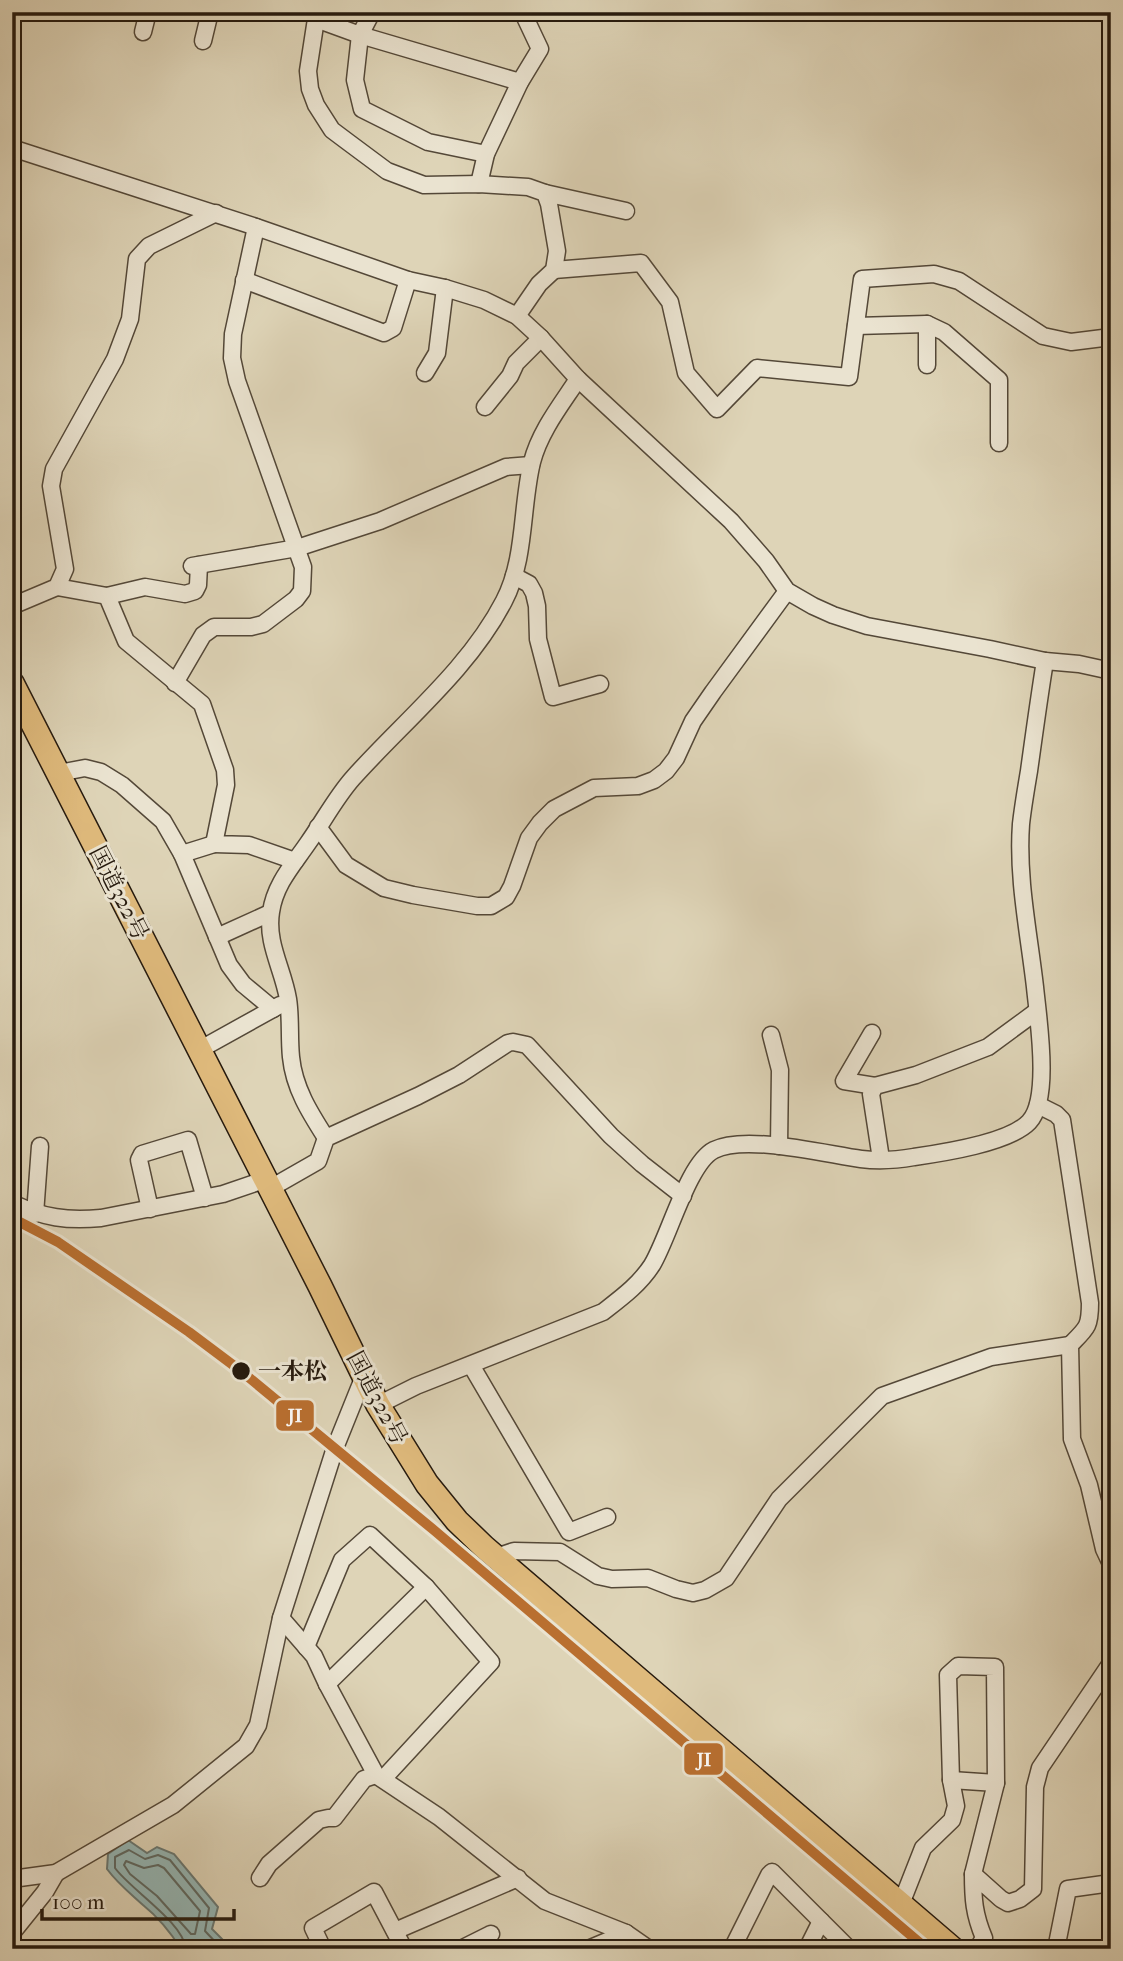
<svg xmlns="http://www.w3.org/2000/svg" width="1123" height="1961" font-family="'IM FELL French Canon','Noto Serif JP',serif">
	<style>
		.water { fill: #95b7b6; stroke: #697873; stroke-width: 2 }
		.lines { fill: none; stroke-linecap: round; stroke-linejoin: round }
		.shore { stroke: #5e6862; stroke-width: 2 }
		.minor-casing { stroke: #544838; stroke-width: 19 }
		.highway-casing { stroke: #261a0e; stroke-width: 26 }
		.minor { stroke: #eae3d0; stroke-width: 16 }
		.highway { stroke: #dfba7c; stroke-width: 23 }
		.rail-1-casing { stroke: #eae3d0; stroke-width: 16 }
		.rail-1 { stroke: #b96f30; stroke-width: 10 }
		.stop-dot { fill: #261a0e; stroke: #eae3d0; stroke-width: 2.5 }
		.labels { text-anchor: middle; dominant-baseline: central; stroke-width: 6; stroke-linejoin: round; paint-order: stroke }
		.street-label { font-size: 23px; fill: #261a0e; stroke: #eae3d0 }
		.stop-label { font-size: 23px; font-weight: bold; fill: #261a0e; stroke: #eae3d0; text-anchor: start }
		.line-badge { stroke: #eae3d0; stroke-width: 2.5 }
		.badge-label { font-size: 19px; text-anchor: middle; font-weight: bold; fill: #fff }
	</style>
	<rect width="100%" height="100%" fill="#ded4b7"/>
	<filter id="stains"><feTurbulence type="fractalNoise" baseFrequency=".00286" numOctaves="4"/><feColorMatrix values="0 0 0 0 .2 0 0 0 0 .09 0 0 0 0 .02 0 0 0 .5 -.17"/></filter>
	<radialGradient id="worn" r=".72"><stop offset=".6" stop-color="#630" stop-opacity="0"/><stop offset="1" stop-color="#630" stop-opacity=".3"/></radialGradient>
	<path class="water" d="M128,1840L147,1853L157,1847L174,1854L218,1907L212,1929L232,1949H181C171,1933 158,1917 143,1905C130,1893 118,1884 107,1869L108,1854Z"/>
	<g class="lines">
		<g class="shore">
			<polygon points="126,1861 144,1868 158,1865 164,1868 200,1911 195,1934 191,1934 157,1896 130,1874 124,1865"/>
			<path d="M186,1949C183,1922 131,1890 115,1868V1857L129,1850L145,1859L158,1855L170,1860L209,1908L205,1931L222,1949"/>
		</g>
		<defs>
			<g id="minor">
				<polyline points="313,12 316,19 308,71 310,89 316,105 332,130 348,142 387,171 424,185 479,184 528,187 545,193 549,204 557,251 554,270 539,284 517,316"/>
				<polyline points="316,19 360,35 372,12"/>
				<polyline points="143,32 148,12"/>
				<polyline points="203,41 210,12"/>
				<polyline points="12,148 256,227 408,280 445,288 484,300 517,316 541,338 578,379 731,521 766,561 787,591 813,606 833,615 867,626 990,649 1045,661 1079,664 1111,671"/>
				<polyline points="486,154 428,142 362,109 355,80 360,35 520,82"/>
				<polyline points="479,184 486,154 520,82 540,49 523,13 520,12"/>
				<polyline points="545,193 626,211"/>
				<polyline points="554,270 641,263 670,302 686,373 717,409 757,368 849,377 862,279 934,274 959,281 1043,336 1071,342 1111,337"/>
				<polyline points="244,280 384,333 393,328 408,280"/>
				<polyline points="927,324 927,365"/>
				<polyline points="856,326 927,324 944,332 999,380 999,443"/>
				<polyline points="425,373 437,353 445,288"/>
				<polyline points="485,407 510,376 516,363 541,338"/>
				<polyline points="192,566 297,548 380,521 506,467 531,465"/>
				<polyline points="514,576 529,584 534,593 537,606 538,639 553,697 600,684"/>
				<polyline points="57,587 107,596 126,641 202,704 225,770 226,785 214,844 249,845 295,861"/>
				<polyline points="107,596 145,587 185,594 195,591 198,585 199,565"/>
				<polyline points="12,606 57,587 65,569 51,486 54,469 115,359 130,319 137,259 149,246 216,213"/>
				<polyline points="175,683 203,635 214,627 251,627 263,624 296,599 302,591 303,567 237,381 232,358 233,334 256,227"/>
				<polyline points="59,773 85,768 101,772 122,785 163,821 182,854"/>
				<polyline points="318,827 346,865 384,888 413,895 477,906 491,906 506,897 512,886 529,838 540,823 554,809 594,788 638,786 654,780 666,771 676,758 693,721 713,692 787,591"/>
				<polyline points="214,844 182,854 229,965 243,984 273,1009"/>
				<polyline points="217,937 270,913"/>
				<polyline points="872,1033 844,1081 875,1086"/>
				<polyline points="771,1035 780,1070 779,1146"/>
				<polyline points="199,1050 280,1005"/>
				<path d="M1038,1105L1056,1114L1062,1120L1090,1303C1090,1327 1087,1328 1070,1345L1072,1439L1089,1485L1104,1549L1111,1564"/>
				<path d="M326,1138C310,1113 294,1088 291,1057C289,1037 291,1018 288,999C283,969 266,943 271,912C275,884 293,865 308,843C323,822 336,797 353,778C403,722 469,669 504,601C526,559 521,507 532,462C540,431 561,405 578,379"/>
				<polyline points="881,1159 871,1094 875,1086 916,1075 988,1047 1037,1011"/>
				<polyline points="269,1189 318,1161 326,1138 418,1096 459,1075 508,1043 513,1042 527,1045 611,1136 642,1164 683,1196"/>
				<path d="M12,1203C44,1218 67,1221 101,1218L223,1194L264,1180"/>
				<polyline points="150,1209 139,1160 142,1154 188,1140 205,1198"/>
				<polyline points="35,1214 40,1146"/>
				<polyline points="471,1365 569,1532 607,1517"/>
				<path d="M378,1405L416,1386L603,1312C621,1298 639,1285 652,1265C669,1237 688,1163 714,1150C745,1134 825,1154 861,1159C877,1161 897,1160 914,1157C942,1153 1009,1143 1029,1122C1051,1099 1038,1018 1035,987C1029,934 1017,878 1021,824C1023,806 1026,789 1029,771C1034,735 1039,698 1045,661"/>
				<polyline points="496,1557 514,1551 560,1552 598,1576 612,1579 648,1578 676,1589 693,1593 705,1590 726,1578 779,1499 882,1396 991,1357 1070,1345"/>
				<polyline points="281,1618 314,1656 327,1684 376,1775 439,1817 545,1901 626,1933 649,1949"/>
				<polyline points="306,1647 342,1560 370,1535 426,1587 491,1662 383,1779"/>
				<polyline points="327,1684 426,1587"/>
				<polyline points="951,1780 996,1783"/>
				<polyline points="260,1878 269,1864 319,1820 328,1818 334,1818 364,1779 376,1775"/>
				<polyline points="12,1879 56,1873 173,1805 246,1746 258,1725 281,1618 335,1448 364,1376"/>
				<polyline points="901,1904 923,1848 952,1820 956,1806 951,1780 948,1675 958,1666 995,1667 996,1783 973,1874"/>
				<polyline points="395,1931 518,1878"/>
				<polyline points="12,1933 45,1892 56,1873"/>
				<polyline points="323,1949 313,1928 374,1892 404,1949"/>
				<polyline points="461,1949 491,1934"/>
				<polyline points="588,1949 626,1933"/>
				<polyline points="732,1949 769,1875 772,1872 849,1949"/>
				<polyline points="807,1949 821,1921"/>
				<path d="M977,1949L984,1938C974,1914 973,1899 973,1874L1001,1899L1008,1903L1020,1899L1033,1889L1035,1787L1040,1768L1111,1663"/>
				<polyline points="1056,1949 1068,1889 1111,1883"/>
			</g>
			<polyline id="highway" points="12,683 320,1286 378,1405 427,1484 457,1521 484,1547 953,1949"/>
		</defs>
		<use href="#minor" class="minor-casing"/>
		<use href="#highway" class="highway-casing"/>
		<use href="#minor" class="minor"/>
		<use href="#highway" class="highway"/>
		<defs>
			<polyline id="rail-1" points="12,1218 58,1242 189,1332 241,1371 435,1531 927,1949"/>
		</defs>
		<use href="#rail-1" class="rail-1-casing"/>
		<use href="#rail-1" class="rail-1"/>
	</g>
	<circle class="stop-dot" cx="241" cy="1371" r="10"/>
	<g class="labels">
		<g class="street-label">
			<text transform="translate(119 893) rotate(63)">国道322号</text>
			<text transform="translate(377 1398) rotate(62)">国道322号</text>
		</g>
		<g class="stop-label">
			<text x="258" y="1371">一本松</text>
		</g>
	</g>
	<g class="line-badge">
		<rect x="275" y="1399" width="40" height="33" rx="7" fill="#b96f30"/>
		<rect x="683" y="1742" width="41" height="34" rx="7" fill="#b96f30"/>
	</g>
	<g class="badge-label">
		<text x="295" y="1422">JI</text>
		<text x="704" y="1766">JI</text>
	</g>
	<rect width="1123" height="1961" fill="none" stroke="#ded4b7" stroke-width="42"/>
	<rect x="14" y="14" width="1095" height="1933" fill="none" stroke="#261a0e" stroke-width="3.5"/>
	<rect x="21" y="21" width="1081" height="1919" fill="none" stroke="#261a0e" stroke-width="2"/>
	<path d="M42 1909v10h192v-10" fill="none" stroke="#261a0e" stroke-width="3.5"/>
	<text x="52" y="1909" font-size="21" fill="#261a0e" stroke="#eae3d0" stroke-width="5" paint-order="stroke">100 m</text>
	<rect width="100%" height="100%" filter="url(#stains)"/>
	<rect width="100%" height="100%" fill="url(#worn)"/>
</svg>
